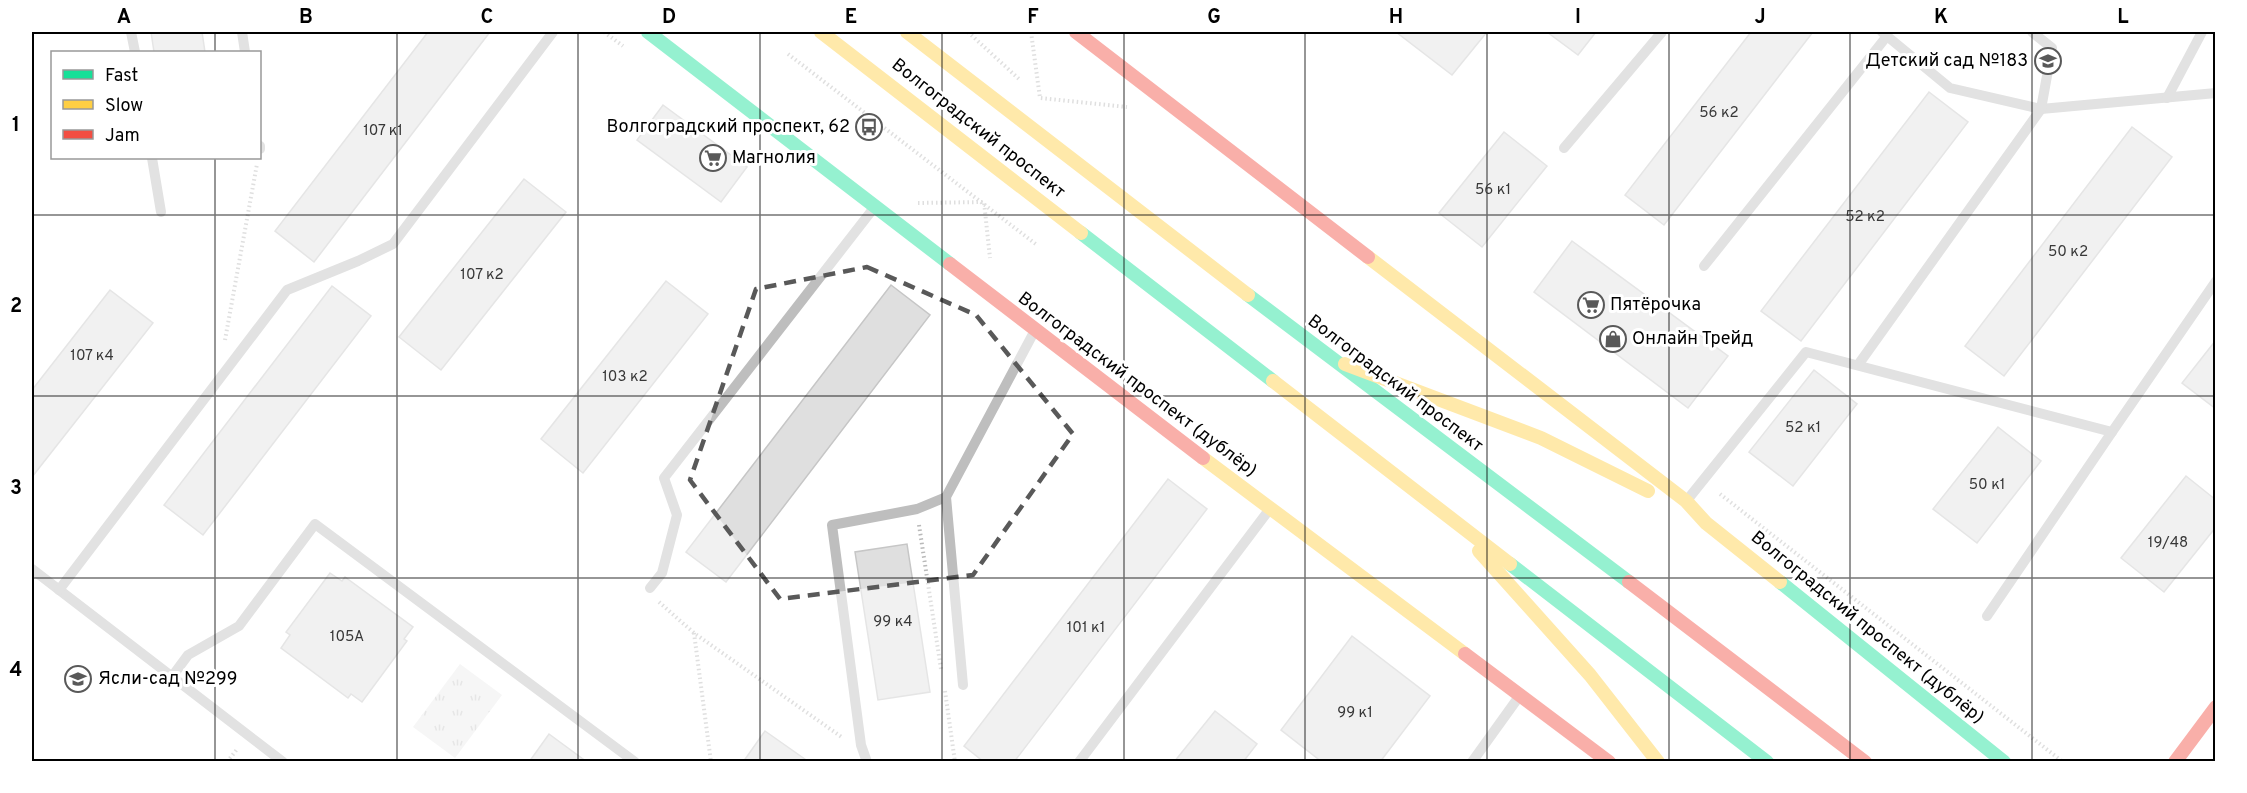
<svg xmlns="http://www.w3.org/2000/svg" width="2247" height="793" font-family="Overpass,sans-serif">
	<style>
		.park { fill: url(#park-tufts) }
		.building { fill: #dfdfdf; stroke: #c6c6c6; stroke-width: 1.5 }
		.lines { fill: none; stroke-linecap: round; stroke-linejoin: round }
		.path { stroke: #b9b9b9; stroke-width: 4; stroke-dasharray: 1.5 3; stroke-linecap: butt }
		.lane { stroke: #bebebe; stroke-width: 10 }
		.fast { stroke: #16e098; stroke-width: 14 }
		.slow { stroke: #ffcf43; stroke-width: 14 }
		.jam { stroke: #f24e42; stroke-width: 14 }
		.marked { fill: none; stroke: #595959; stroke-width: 4.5; stroke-dasharray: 12 8; stroke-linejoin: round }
		.grid { fill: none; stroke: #000; stroke-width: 1.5; stroke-opacity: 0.55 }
		.labels { text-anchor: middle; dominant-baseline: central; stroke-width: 6; stroke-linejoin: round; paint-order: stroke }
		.number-label { font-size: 15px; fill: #383838 }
		.poi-label { font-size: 18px; fill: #000; stroke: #fff; text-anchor: start }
		.street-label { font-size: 18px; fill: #000; stroke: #fff }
		.neatline { fill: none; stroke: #000; stroke-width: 2 }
		.grid-label { font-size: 20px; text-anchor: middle; font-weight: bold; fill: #000 }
	</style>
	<defs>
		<pattern id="park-tufts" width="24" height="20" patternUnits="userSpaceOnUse" patternTransform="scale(1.5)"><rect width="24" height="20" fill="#ebebeb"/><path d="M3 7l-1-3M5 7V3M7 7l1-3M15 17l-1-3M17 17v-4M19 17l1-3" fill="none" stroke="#c8c8c8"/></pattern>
	</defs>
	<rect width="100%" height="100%" fill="#fff"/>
	<polygon class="park" points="460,664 502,695 455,758 413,727"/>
	<g class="building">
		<polygon points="151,32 202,32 205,52 154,52"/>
		<polygon points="428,32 490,32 314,262 275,231"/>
		<polygon points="1396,32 1487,32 1452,75"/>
		<polygon points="1547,32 1596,32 1578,55"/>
		<polygon points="1751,32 1813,32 1664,225 1625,195"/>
		<polygon points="1929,92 1968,122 1801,341 1761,311"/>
		<polygon points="663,105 747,167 721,202 637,140"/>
		<polygon points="2132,127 2172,157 2004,376 1965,346"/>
		<polygon points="1504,132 1547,166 1482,247 1439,213"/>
		<polygon points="524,179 566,212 441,370 399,337"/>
		<polygon points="1572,241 1728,356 1688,408 1534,292"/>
		<polygon points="666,281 708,314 583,473 541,439"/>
		<polygon points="891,285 930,315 726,582 686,552"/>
		<polygon points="332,286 371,316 203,535 164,505"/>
		<polygon points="110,290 153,323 32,477 32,390"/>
		<polygon points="2216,340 2216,409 2182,383"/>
		<polygon points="1814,370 1857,404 1793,486 1749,452"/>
		<polygon points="1998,427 2041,461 1977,543 1933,509"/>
		<polygon points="2186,476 2216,500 2216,527 2164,592 2121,558"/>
		<polygon points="1168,479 1207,509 1014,762 984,762 964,746"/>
		<polygon points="907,544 930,692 878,700 855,552"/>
		<polygon points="330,573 342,581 345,577 413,627 404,639 407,641 362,702 351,694 348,698 281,648 290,635 286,632"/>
		<polygon points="1352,636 1430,696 1380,762 1322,762 1281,730"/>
		<polygon points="1215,711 1257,744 1243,762 1174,762"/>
		<polygon points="765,731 809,762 743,762"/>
		<polygon points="549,734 587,762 529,762"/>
	</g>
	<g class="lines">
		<g class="path">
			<polyline points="604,32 623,46"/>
			<polyline points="968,32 1019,79"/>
			<polyline points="1031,32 1040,98 1127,107"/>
			<polyline points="788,54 1037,245"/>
			<polyline points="918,203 984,202 990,258"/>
			<polyline points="225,340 257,164"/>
			<polyline points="1720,494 2063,762"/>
			<polyline points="919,525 941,669"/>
			<polyline points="659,602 694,633 843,738"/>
			<polyline points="694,633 711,762"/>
			<polyline points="945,691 955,762"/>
			<polyline points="227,762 238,748"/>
		</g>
		<g class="lane">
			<polyline points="131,32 135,52"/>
			<polyline points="242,32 245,52"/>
			<polyline points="1882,32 1950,88 2041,109 2216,93"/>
			<polyline points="2167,98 2202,32"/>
			<polyline points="260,146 260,149"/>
			<polyline points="1564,148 1662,32"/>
			<polyline points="152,158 161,212"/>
			<polyline points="1704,266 1887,36"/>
			<polyline points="1858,365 2041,109 2052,48 2032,32"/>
			<polyline points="1688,499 1806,352 2112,432 2216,281"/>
			<polyline points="32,569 283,762"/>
			<polyline points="650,588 662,573 677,515 664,478 873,209"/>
			<polyline points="59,590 287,290 358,261 393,244 553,32"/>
			<polyline points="1987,616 2112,432"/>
			<polyline points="171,678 188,655 239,626 315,524 635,762"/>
			<polyline points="963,685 946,497 1034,332"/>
			<polyline points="867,762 861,745 832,525 917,509 946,497"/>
			<polyline points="1079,762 1269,510"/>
			<polyline points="1472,762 1518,698"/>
		</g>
		<g class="fast">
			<polyline points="648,32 950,264"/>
			<polyline points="1081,233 1273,381"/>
			<polyline points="1248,295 1629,582"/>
			<polyline points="1510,564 1767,762"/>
			<polyline points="1780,582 2004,762"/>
		</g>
		<g class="slow">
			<polyline points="821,32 1081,233"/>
			<polyline points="907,32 1248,295"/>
			<polyline points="1368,257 1686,501 1706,523 1780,582"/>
			<polyline points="1345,364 1541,438 1648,491"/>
			<polyline points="1273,381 1510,564"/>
			<polyline points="1203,458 1465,654"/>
			<polyline points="1479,551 1590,675 1658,762"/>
		</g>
		<g class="jam">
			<polyline points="1076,32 1368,257"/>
			<polyline points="950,264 1203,458"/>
			<polyline points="1629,582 1865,762"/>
			<polyline points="1465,654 1609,762"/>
			<polyline points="2175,762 2216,707"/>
		</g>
	</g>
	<path d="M0 0H2247V793H0ZM867,267L976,315L1073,434L973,575L780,599L690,480L756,289Z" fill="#fff" fill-opacity=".55" fill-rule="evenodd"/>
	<path class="marked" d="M867,267L976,315L1073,434L973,575L780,599L690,480L756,289Z"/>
	<path class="grid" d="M215,32V52M397,32V762M578,32V762M760,32V762M942,32V762M1124,32V762M1305,32V762M1487,32V762M1669,32V762M1850,32V762M2032,32V762M215,158V762M32,215H2216M32,396H2216M32,578H2216"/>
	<defs>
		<symbol id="school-ring" viewBox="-11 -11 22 22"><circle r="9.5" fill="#fff" stroke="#595959" stroke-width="1.5"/><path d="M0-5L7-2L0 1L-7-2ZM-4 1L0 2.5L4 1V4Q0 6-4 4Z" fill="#595959"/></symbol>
		<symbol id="bus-ring" viewBox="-11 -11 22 22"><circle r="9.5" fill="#fff" stroke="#595959" stroke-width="1.5"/><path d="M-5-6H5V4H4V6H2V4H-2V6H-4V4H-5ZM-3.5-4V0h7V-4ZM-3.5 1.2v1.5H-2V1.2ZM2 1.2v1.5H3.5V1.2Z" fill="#595959"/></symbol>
		<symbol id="supermarket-ring" viewBox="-11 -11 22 22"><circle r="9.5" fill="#fff" stroke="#595959" stroke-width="1.5"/><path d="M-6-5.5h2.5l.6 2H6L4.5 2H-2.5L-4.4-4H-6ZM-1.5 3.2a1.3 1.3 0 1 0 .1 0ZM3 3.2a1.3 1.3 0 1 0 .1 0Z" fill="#595959"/></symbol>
		<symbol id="shop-ring" viewBox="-11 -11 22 22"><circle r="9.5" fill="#fff" stroke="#595959" stroke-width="1.5"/><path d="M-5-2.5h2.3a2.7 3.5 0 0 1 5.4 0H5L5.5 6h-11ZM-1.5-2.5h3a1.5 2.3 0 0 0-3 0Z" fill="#595959"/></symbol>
	</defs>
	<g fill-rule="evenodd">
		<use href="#school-ring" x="2033" y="46" width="30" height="30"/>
		<use href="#bus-ring" x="854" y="112" width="30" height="30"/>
		<use href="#supermarket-ring" x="698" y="143" width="30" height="30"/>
		<use href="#supermarket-ring" x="1576" y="290" width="30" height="30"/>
		<use href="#shop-ring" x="1598" y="324" width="30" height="30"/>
		<use href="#school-ring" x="63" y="664" width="30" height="30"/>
	</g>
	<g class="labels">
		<g class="number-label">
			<text x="1719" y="113">56 к2</text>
			<text x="383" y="131">107 к1</text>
			<text x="1493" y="190">56 к1</text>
			<text x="1865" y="217">52 к2</text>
			<text x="2068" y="252">50 к2</text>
			<text x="482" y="275">107 к2</text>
			<text x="92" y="356">107 к4</text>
			<text x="625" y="377">103 к2</text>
			<text x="1803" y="428">52 к1</text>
			<text x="1987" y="485">50 к1</text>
			<text x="2168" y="543">19/48</text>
			<text x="893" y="622">99 к4</text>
			<text x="1086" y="628">101 к1</text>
			<text x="347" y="637">105А</text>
			<text x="1355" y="713">99 к1</text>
		</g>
		<g class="poi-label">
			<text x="2028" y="61" text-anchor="end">Детский сад №183</text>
			<text x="850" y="127" text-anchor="end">Волгоградский проспект, 62</text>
			<text x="732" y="158">Магнолия</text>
			<text x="1610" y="305">Пятёрочка</text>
			<text x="1632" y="339">Онлайн Трейд</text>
			<text x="98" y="679">Ясли-сад №299</text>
		</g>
		<g class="street-label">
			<text transform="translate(978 129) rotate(38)">Волгоградский проспект</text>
			<text transform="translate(1395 384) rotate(37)">Волгоградский проспект</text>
			<text transform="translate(1137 385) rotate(37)">Волгоградский проспект (дублёр)</text>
			<text transform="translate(1867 628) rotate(39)">Волгоградский проспект (дублёр)</text>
		</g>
	</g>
	<rect width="2247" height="793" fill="none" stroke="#ffffff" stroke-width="66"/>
	<rect x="51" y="51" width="210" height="108" fill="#ffffff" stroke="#999999" stroke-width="1.5"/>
	<rect x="63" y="70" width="30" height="9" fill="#16e098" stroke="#999999" stroke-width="1.5"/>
	<text x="105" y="81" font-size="18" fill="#000000">Fast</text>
	<rect x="63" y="100" width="30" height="9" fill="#ffcf43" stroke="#999999" stroke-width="1.5"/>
	<text x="105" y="111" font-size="18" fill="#000000">Slow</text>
	<rect x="63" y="130" width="30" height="9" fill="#f24e42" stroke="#999999" stroke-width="1.5"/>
	<text x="105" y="141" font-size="18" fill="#000000">Jam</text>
	<rect x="33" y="33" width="2181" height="727" class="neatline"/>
	<g class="grid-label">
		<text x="124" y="23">A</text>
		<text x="306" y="23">B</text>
		<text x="487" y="23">C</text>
		<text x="669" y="23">D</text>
		<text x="851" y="23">E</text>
		<text x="1033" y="23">F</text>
		<text x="1214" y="23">G</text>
		<text x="1396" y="23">H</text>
		<text x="1578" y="23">I</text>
		<text x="1760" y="23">J</text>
		<text x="1941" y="23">K</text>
		<text x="2123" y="23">L</text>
		<text x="16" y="131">1</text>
		<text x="16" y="312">2</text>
		<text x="16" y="494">3</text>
		<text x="16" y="676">4</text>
	</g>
</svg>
